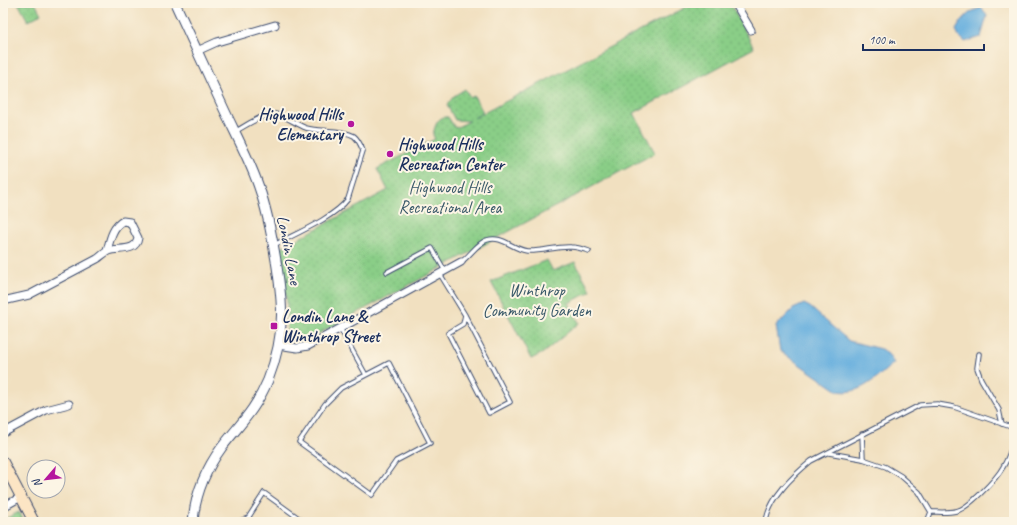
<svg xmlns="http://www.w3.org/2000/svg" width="1017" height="525" font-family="Caveat,sans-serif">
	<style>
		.park { fill: url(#park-dots); stroke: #527e72 }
		.water { fill: #66afde; stroke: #406f9e }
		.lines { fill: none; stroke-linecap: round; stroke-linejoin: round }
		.service-casing { stroke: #3b4a6d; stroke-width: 5.5 }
		.minor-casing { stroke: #3b4a6d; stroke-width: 9 }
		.tertiary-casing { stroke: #3b4a6d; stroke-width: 11 }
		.secondary-casing { stroke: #3b4a6d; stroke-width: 12 }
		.service { stroke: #fff; stroke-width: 3.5 }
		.minor { stroke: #fff; stroke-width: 7 }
		.tertiary { stroke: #fff; stroke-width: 9 }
		.secondary { stroke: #fce5c4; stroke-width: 10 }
		.poi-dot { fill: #b5179e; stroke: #fcf5e5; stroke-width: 1.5 }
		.labels { text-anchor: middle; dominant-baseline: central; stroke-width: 4; stroke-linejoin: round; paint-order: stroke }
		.poi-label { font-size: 17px; font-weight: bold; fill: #1b2f5e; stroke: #fcf5e5; text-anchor: start }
		.park-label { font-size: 17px; fill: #375768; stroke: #fcf5e5 }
		.street-label { font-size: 17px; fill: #1b2f5e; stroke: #fcf5e5 }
	</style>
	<defs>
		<pattern id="park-dots" width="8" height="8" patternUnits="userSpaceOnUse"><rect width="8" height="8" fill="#8ace87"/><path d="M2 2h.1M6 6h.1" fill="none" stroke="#76b177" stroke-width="1.8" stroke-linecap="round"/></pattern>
	</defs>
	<rect width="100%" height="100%" fill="#fcf5e5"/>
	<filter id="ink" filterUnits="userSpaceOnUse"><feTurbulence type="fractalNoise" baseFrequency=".025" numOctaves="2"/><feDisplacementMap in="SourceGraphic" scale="8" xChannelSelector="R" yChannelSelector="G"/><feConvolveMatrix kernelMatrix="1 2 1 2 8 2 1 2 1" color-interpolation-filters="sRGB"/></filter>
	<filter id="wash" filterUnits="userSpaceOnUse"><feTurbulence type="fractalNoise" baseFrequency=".012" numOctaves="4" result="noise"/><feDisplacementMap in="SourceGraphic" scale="16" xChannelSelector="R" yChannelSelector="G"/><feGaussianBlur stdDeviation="0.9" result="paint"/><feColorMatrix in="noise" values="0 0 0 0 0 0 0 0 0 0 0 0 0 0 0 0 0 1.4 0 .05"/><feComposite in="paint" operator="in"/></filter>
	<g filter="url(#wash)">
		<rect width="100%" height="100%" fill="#f1e0c0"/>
		<g class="park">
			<polygon points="18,3 35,3 41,14 28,21"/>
			<path d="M694,3H730L754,48L634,113L655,153L305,341C297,343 293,344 287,338V302L279,249L388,190L377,169L435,139L433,135C435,126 437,116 448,117L455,128L470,121L455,120L447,105L454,96L465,89L470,98L474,96L483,112L474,118Z"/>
			<polygon points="547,260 553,271 575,262 591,291 569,303 579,323 543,353 531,359 491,282"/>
			<polygon points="19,512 24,522 3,522 3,520"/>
		</g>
		<g class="water">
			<path d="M982,8L987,16L981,37L965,42L959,36L956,30C962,19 969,10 982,8Z"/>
			<path d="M804,304L810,307L849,341L881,349L888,354L894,363C878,376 860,396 838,391L780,351L776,326L793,309Z"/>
		</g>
	</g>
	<g filter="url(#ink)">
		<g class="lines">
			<defs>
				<g id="service">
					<path d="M236,131C245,126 264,113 275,114C284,115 296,124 306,128C320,132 341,129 354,136C359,140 361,146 363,151L348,199C334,218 295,234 274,245"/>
					<path d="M461,262C470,256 477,243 487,240C502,235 512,249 527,251C542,252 556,246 571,247C577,247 583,249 589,251"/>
					<polyline points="387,272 432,248 445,271"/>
					<polyline points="440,274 465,315 463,324 448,333 489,413 510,402 465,315"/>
					<polyline points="340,328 366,375 389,363 430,443 396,461 372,495 299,442 325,404 341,388 366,375"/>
					<polyline points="979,354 977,368 981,379 999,410 1002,424"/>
					<polyline points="862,434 863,459"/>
					<polyline points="829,453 863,459 886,467 901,476 919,492 931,512 927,522"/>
					<path d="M931,512C939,512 948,513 956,511C968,509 997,478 1003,467C1008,459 1011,450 1014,441"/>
					<polyline points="248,518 254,522"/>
					<polyline points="237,522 248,518 264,493 304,522"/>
					<path d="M766,522C769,498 793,476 811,461L920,405L937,404L954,407L1014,428"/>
				</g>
				<g id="minor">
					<polyline points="735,3 751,30"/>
					<polyline points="197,51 217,42 275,25"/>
					<path d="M3,301L29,295L97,259C100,257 104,253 108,251C117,247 136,253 138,238L130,222L123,221C112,227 110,240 107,251"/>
					<polyline points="278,345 297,348 308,346 461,262"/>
					<polyline points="3,433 46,410 69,404"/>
					<polyline points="3,507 21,497"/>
				</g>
				<path id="tertiary" d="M175,3C191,38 207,73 223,107C234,131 247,155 256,179C265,202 270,226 274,249C283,299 287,332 268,380C256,409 241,423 222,447C206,469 195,495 193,522"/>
				<polyline id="secondary" points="3,462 34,522"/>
			</defs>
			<use href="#service" class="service-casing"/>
			<use href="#minor" class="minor-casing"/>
			<use href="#tertiary" class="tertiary-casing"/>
			<use href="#secondary" class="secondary-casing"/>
			<use href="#service" class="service"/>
			<use href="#minor" class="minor"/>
			<use href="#tertiary" class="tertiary"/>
			<use href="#secondary" class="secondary"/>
		</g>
	</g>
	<g class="poi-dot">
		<circle cx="351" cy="124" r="4"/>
		<circle cx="390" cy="154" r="4"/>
		<rect x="270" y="322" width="8" height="8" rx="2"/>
	</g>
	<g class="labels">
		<g class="poi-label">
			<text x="343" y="114" text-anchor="end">Highwood Hills<tspan x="343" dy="20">Elementary</tspan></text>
			<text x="398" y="144">Highwood Hills<tspan x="398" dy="20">Recreation Center</tspan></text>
			<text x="282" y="316">Londin Lane &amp;<tspan x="282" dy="20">Winthrop Street</tspan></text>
		</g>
		<g class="park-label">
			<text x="450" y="187">Highwood Hills<tspan x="450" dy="20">Recreational Area</tspan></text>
			<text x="537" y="290">Winthrop<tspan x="537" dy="20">Community Garden</tspan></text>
		</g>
		<g class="street-label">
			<text transform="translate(289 250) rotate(79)">Londin Lane</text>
		</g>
	</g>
	<rect width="1017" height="525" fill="none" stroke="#fcf5e5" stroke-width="16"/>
	<g transform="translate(46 479) rotate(242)"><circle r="19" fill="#fcf5e5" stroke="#a2a6af"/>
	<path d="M0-3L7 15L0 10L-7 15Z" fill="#b5179e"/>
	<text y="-6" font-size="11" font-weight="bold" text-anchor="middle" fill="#1b2f5e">N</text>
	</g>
	<path d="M863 44v6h121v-6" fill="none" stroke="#1b2f5e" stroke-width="2"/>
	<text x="869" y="44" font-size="12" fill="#1b2f5e" stroke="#fcf5e5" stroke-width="3" paint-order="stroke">100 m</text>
</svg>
